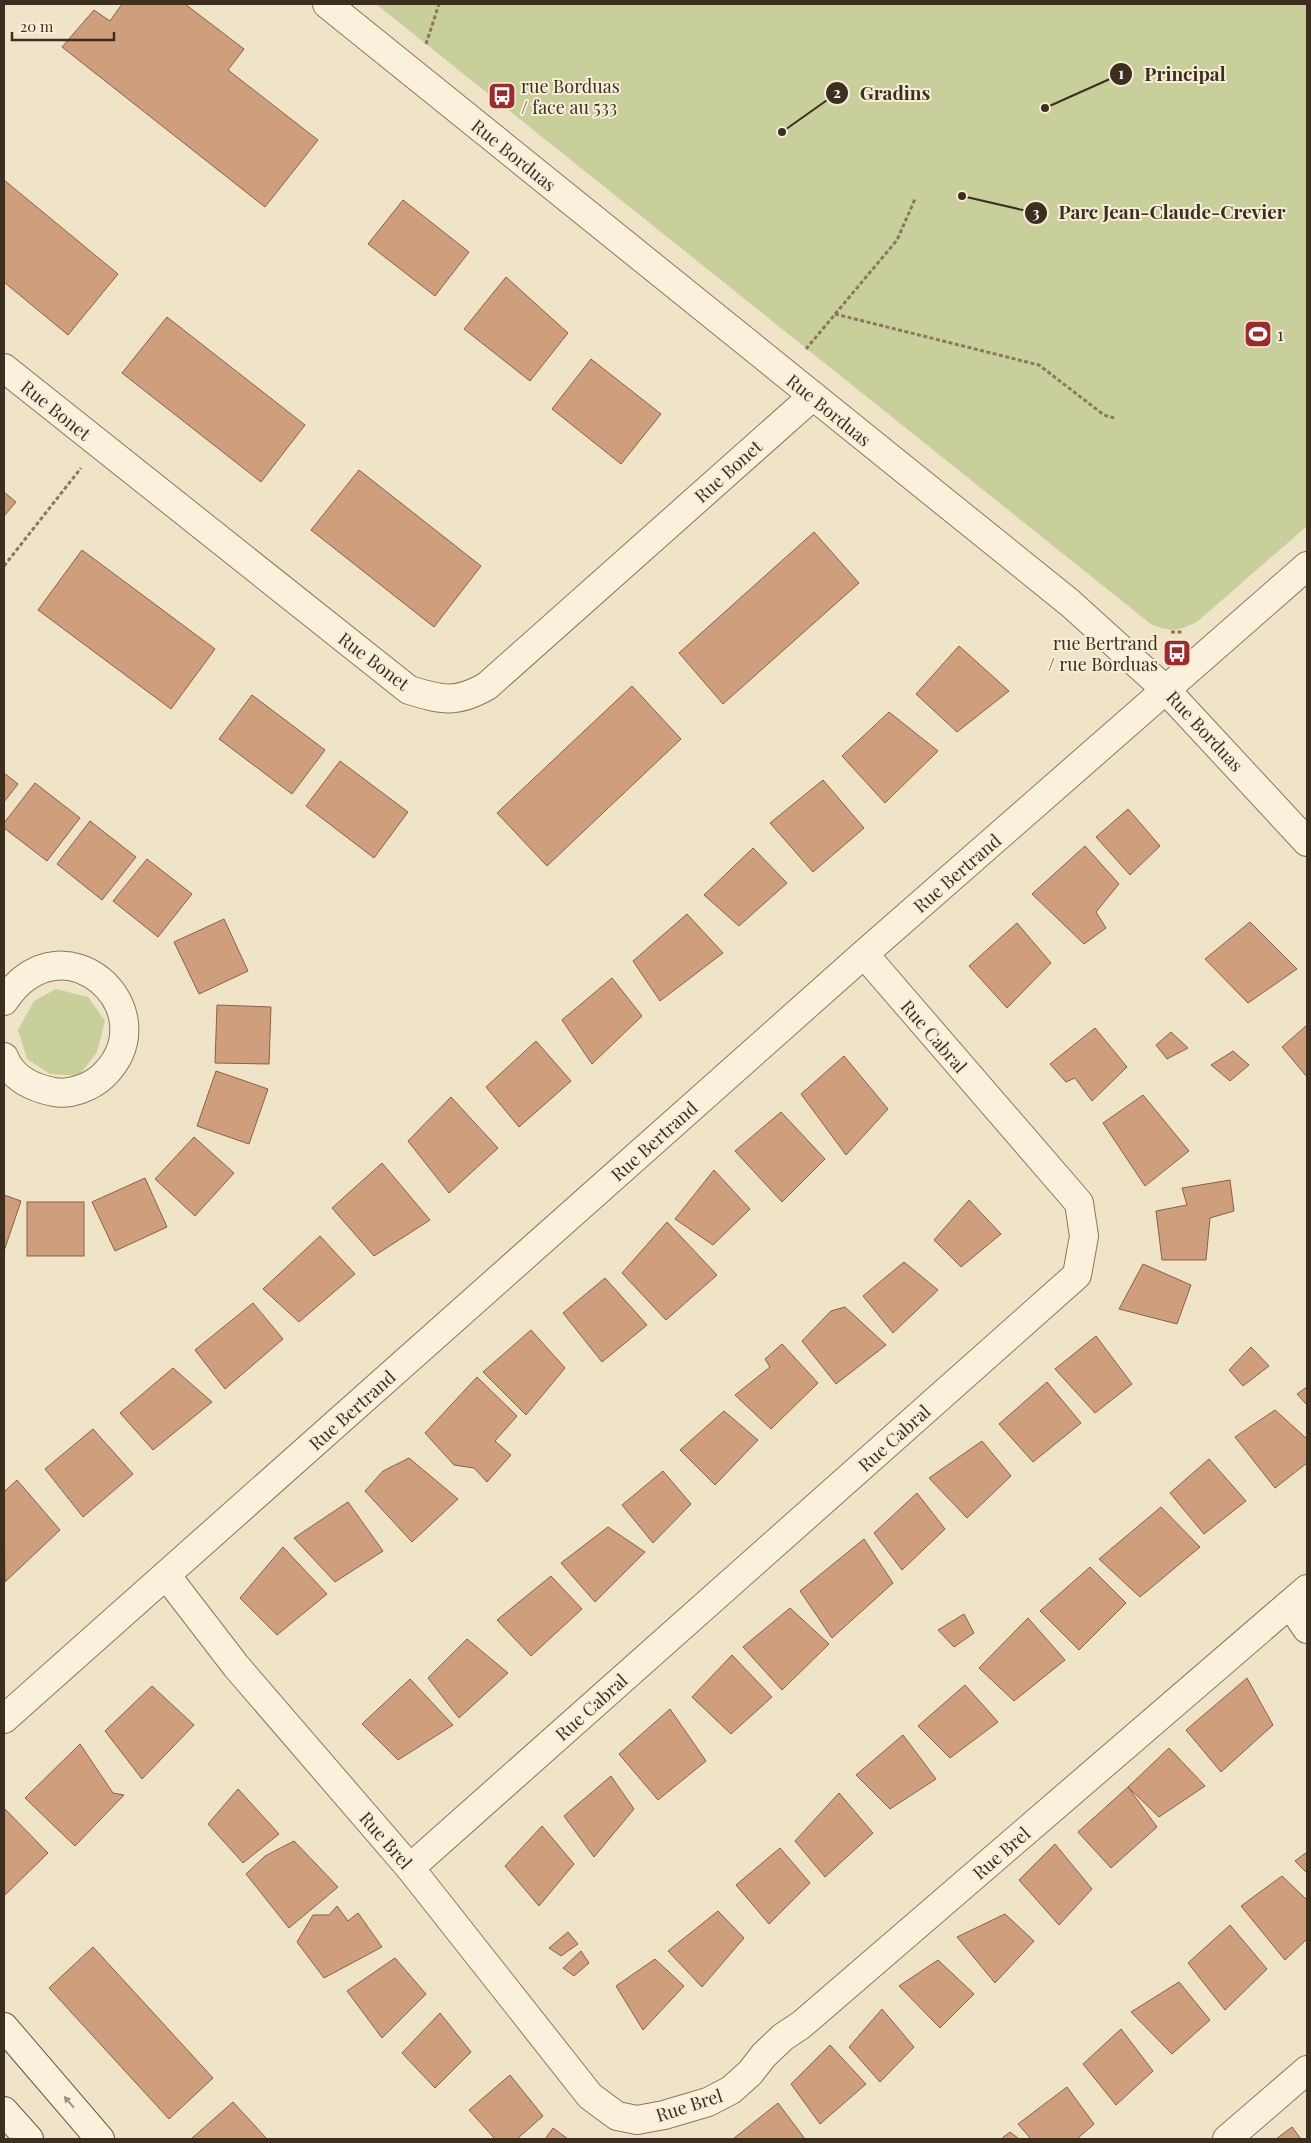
<svg xmlns="http://www.w3.org/2000/svg" width="1311" height="2143" font-family="'Playfair Display',serif">
	<style>
		.green { fill: #c9cf9b }
		.building { fill: #cf9f7d; stroke: #8d5f41 }
		.lines { fill: none; stroke-linecap: round; stroke-linejoin: round }
		.street-casing { stroke: #8d765c; stroke-width: 30 }
		.secondary-casing { stroke: #6f573f; stroke-width: 30 }
		.path { stroke: #8d765c; stroke-width: 3; stroke-dasharray: 4 2.5; stroke-linecap: butt }
		.street { stroke: #faf1dc; stroke-width: 28 }
		.secondary { stroke: #faf1dc; stroke-width: 28 }
		.oneway { fill: #9c907e }
		.labels { text-anchor: middle; dominant-baseline: central; stroke-width: 4; stroke-linejoin: round; paint-order: stroke }
		.poi-label { font-size: 18px; fill: #3d2e20; stroke: #f7eed8; text-anchor: start }
		.street-label { font-size: 18px; fill: #3d2e20; stroke: #f7eed8 }
		.leader { fill: none; stroke: #3d2e20; stroke-width: 2 }
		.callout-dot { fill: #3d2e20; stroke: #f7eed8; stroke-width: 2 }
		.mark-label { font-size: 15px; text-anchor: middle; font-weight: bold; fill: #fff }
		.callout-label { font-size: 19px; text-anchor: middle; font-weight: bold; fill: #3d2e20; stroke: #f7eed8; stroke-width: 4; stroke-linejoin: round; paint-order: stroke }
	</style>
	<rect width="100%" height="100%" fill="#f0e4c8"/>
	<g class="green">
		<path d="M376,4H1307V526L1197,622C1178,631 1172,632 1152,625Z"/>
		<polygon points="56,989 88,997 105,1021 97,1052 79,1076 50,1074 27,1059 18,1030 34,1001"/>
	</g>
	<g class="building">
		<polygon points="122,4 185,4 244,49 228,70 318,140 265,207 62,47 94,10 110,21"/>
		<polygon points="4,180 118,274 68,335 4,282"/>
		<polygon points="403,200 469,252 435,296 368,244"/>
		<polygon points="506,277 568,333 530,381 464,329"/>
		<polygon points="167,317 305,425 261,482 122,373"/>
		<polygon points="591,359 661,414 621,464 552,409"/>
		<polygon points="359,470 481,566 434,627 311,530"/>
		<polygon points="4,492 16,502 4,516"/>
		<polygon points="814,532 859,583 723,704 679,653"/>
		<polygon points="82,550 215,649 171,709 38,610"/>
		<polygon points="959,646 1009,691 957,732 916,694"/>
		<polygon points="632,686 681,739 547,866 497,813"/>
		<polygon points="252,695 325,750 292,794 219,739"/>
		<polygon points="889,712 938,751 885,803 842,756"/>
		<polygon points="340,761 408,812 374,858 306,806"/>
		<polygon points="4,773 18,784 4,802"/>
		<polygon points="823,780 864,828 813,872 770,823"/>
		<polygon points="35,783 80,818 47,861 4,828 4,823"/>
		<polygon points="1128,809 1160,846 1130,875 1096,837"/>
		<polygon points="90,821 136,857 102,900 57,864"/>
		<polygon points="1085,846 1119,884 1096,912 1106,928 1084,944 1032,894"/>
		<polygon points="753,848 787,883 739,926 704,895"/>
		<polygon points="147,859 192,894 158,937 113,901"/>
		<polygon points="687,914 723,953 660,1001 633,961"/>
		<polygon points="224,919 248,971 199,994 174,942"/>
		<polygon points="1250,922 1297,969 1248,1003 1205,959"/>
		<polygon points="1017,923 1051,963 1007,1008 969,966"/>
		<polygon points="612,978 642,1016 592,1064 562,1020"/>
		<polygon points="217,1005 271,1007 269,1064 215,1063"/>
		<polygon points="1307,1025 1307,1077 1282,1047"/>
		<polygon points="1095,1028 1127,1067 1092,1101 1075,1078 1066,1082 1050,1064"/>
		<polygon points="1171,1032 1188,1048 1167,1059 1156,1045"/>
		<polygon points="536,1041 571,1081 519,1127 486,1087"/>
		<polygon points="1233,1051 1249,1065 1230,1081 1211,1065"/>
		<polygon points="844,1056 888,1109 846,1155 801,1094"/>
		<polygon points="216,1071 268,1089 249,1144 197,1126"/>
		<polygon points="1143,1095 1189,1151 1145,1186 1103,1123"/>
		<polygon points="451,1097 498,1148 449,1193 408,1141"/>
		<polygon points="781,1112 825,1159 782,1202 735,1151"/>
		<polygon points="194,1137 234,1173 195,1216 155,1179"/>
		<polygon points="382,1163 430,1220 374,1256 332,1208"/>
		<polygon points="714,1170 750,1209 713,1245 675,1219"/>
		<polygon points="145,1178 167,1227 115,1251 92,1202"/>
		<polygon points="1230,1180 1234,1211 1210,1218 1206,1260 1162,1260 1156,1211 1187,1205 1182,1188"/>
		<polygon points="4,1195 21,1201 4,1251"/>
		<polygon points="969,1200 1001,1234 961,1267 934,1240"/>
		<rect x="27" y="1202" width="57" height="54"/>
		<polygon points="667,1222 717,1275 666,1320 622,1273"/>
		<polygon points="320,1236 355,1274 299,1322 263,1289"/>
		<polygon points="904,1262 938,1290 893,1333 863,1296"/>
		<polygon points="1143,1264 1191,1285 1177,1324 1119,1309"/>
		<polygon points="605,1278 647,1325 602,1362 563,1313"/>
		<polygon points="253,1303 283,1339 225,1389 195,1350"/>
		<polygon points="845,1307 886,1345 836,1384 802,1341 831,1311"/>
		<polygon points="531,1330 565,1368 526,1415 483,1372"/>
		<polygon points="1096,1336 1132,1384 1095,1413 1055,1369"/>
		<polygon points="782,1344 818,1383 771,1429 735,1395 770,1367 765,1359"/>
		<polygon points="1251,1347 1269,1366 1243,1386 1229,1370"/>
		<polygon points="173,1368 212,1402 153,1450 120,1413"/>
		<polygon points="477,1377 517,1416 495,1441 511,1455 487,1482 474,1468 454,1465 425,1433"/>
		<polygon points="1047,1382 1081,1423 1033,1462 999,1424"/>
		<polygon points="1307,1387 1307,1405 1297,1394"/>
		<polygon points="1275,1410 1307,1439 1307,1463 1275,1488 1235,1437"/>
		<polygon points="724,1411 758,1440 715,1485 680,1450"/>
		<polygon points="93,1429 133,1474 83,1517 45,1469"/>
		<polygon points="982,1441 1011,1476 967,1518 929,1478"/>
		<polygon points="409,1458 458,1499 412,1542 365,1491 383,1471"/>
		<polygon points="1209,1459 1246,1501 1204,1534 1170,1493"/>
		<polygon points="663,1471 691,1504 653,1543 622,1505"/>
		<polygon points="17,1480 60,1530 5,1582 4,1492"/>
		<polygon points="917,1493 945,1529 902,1570 874,1533"/>
		<polygon points="348,1502 383,1551 335,1582 294,1538"/>
		<polygon points="1161,1507 1200,1547 1140,1597 1099,1559"/>
		<polygon points="608,1527 645,1552 595,1602 561,1563"/>
		<polygon points="864,1539 893,1583 832,1638 800,1591"/>
		<polygon points="283,1547 327,1594 277,1635 240,1598"/>
		<polygon points="1090,1567 1126,1603 1079,1650 1040,1611"/>
		<polygon points="551,1576 582,1609 531,1656 497,1620"/>
		<polygon points="790,1608 829,1644 782,1690 743,1647"/>
		<polygon points="964,1614 974,1633 954,1647 938,1630"/>
		<polygon points="1028,1618 1065,1660 1014,1701 979,1668"/>
		<polygon points="467,1639 508,1673 459,1718 428,1678"/>
		<polygon points="732,1655 772,1697 731,1734 692,1697"/>
		<polygon points="1247,1678 1273,1725 1221,1772 1186,1730"/>
		<polygon points="410,1679 453,1725 398,1760 362,1724"/>
		<polygon points="965,1685 998,1722 950,1758 918,1726"/>
		<polygon points="152,1686 194,1725 142,1779 105,1731"/>
		<polygon points="670,1709 706,1761 658,1800 619,1754"/>
		<polygon points="903,1735 936,1779 890,1809 856,1775"/>
		<polygon points="80,1744 113,1793 124,1795 75,1846 25,1798"/>
		<polygon points="1169,1748 1205,1786 1159,1817 1128,1787"/>
		<polygon points="611,1776 634,1809 594,1857 564,1816"/>
		<polygon points="1128,1787 1157,1827 1111,1868 1078,1832"/>
		<polygon points="238,1789 279,1834 243,1863 208,1824"/>
		<polygon points="839,1793 873,1833 825,1877 795,1841"/>
		<polygon points="4,1808 48,1853 4,1896"/>
		<polygon points="542,1826 574,1864 539,1906 505,1866"/>
		<polygon points="294,1841 338,1887 289,1928 246,1874 265,1856"/>
		<polygon points="1055,1844 1092,1889 1059,1925 1019,1880"/>
		<polygon points="780,1848 810,1883 769,1924 736,1885"/>
		<polygon points="1307,1852 1307,1873 1295,1861"/>
		<polygon points="1282,1876 1307,1900 1307,1939 1285,1960 1241,1906"/>
		<polygon points="337,1906 348,1921 358,1913 382,1947 324,1978 297,1942 313,1915 329,1915"/>
		<polygon points="718,1911 744,1938 702,1987 668,1951"/>
		<polygon points="1005,1914 1034,1941 995,1983 957,1937"/>
		<polygon points="1230,1925 1267,1969 1225,2010 1188,1963"/>
		<polygon points="568,1932 578,1944 561,1956 549,1948"/>
		<polygon points="93,1947 213,2078 169,2119 49,1988"/>
		<polygon points="581,1951 589,1963 574,1976 563,1968"/>
		<polygon points="395,1958 426,1994 382,2038 347,1991"/>
		<polygon points="655,1959 684,1986 643,2030 616,1986"/>
		<polygon points="938,1960 974,1994 940,2028 899,1986"/>
		<polygon points="1179,1982 1210,2020 1172,2054 1131,2012"/>
		<polygon points="882,2009 914,2047 880,2082 849,2047"/>
		<polygon points="440,2013 471,2052 435,2088 402,2053"/>
		<polygon points="1121,2029 1153,2071 1116,2105 1083,2064"/>
		<polygon points="830,2045 866,2084 820,2124 791,2084"/>
		<polygon points="510,2075 543,2116 517,2139 495,2139 469,2110"/>
		<polygon points="1067,2087 1094,2124 1077,2139 1031,2139 1018,2124"/>
		<polygon points="233,2102 267,2139 191,2139"/>
		<polygon points="778,2103 805,2139 733,2139"/>
		<polygon points="1292,2127 1301,2139 1276,2139"/>
		<polygon points="553,2128 568,2139 545,2139"/>
		<polygon points="1010,2132 1019,2139 1001,2139"/>
	</g>
	<g class="lines">
		<defs>
			<g id="street">
				<polyline points="327,4 1070,603 1166,690 1307,842"/>
				<path d="M4,368L409,690C442,700 456,704 487,686L813,396"/>
				<path d="M4,1001C63,912 170,1011 103,1076C91,1087 71,1095 54,1092C33,1088 12,1078 4,1057"/>
				<polyline points="166,1575 236,1666 410,1868 590,2096 617,2116 637,2120 664,2115 708,2102 731,2090 750,2073 764,2055 783,2037 801,2025 1307,1589"/>
				<polyline points="1290,1604 1307,1629"/>
				<polyline points="4,1719 864,954 1307,566"/>
				<polyline points="410,1868 1077,1275 1084,1236 1079,1203 864,954"/>
				<polyline points="1227,2139 1307,2070"/>
			</g>
			<g id="secondary">
				<polyline points="4,2027 100,2139"/>
				<polyline points="4,2111 29,2139"/>
			</g>
		</defs>
		<use href="#street" class="street-casing"/>
		<use href="#secondary" class="secondary-casing"/>
		<g class="path">
			<polyline points="426,44 439,4"/>
			<polyline points="835,314 1039,365 1104,415 1114,418"/>
			<polyline points="806,349 897,240 915,199"/>
			<polyline points="4,566 81,468"/>
			<polyline points="1171,632 1182,632"/>
		</g>
		<use href="#street" class="street"/>
		<use href="#secondary" class="secondary"/>
	</g>
	<defs><path id="oneway-solid" d="M-6-.8H1V-3.2L6.5 0L1 3.2V.8H-6Z" transform="scale(1.25)"/></defs>
	<use class="oneway" href="#oneway-solid" transform="translate(69 2102) rotate(-131)"/>
	<defs>
		<symbol id="bus-square" viewBox="-11 -11 22 22"><rect x="-9" y="-9" width="18" height="18" rx="4" fill="#9e2a2b" stroke="#f7eed8"/><path d="M-5-6H5V4H4V6H2V4H-2V6H-4V4H-5ZM-3.5-4V0h7V-4ZM-3.5 1.2v1.5H-2V1.2ZM2 1.2v1.5H3.5V1.2Z" fill="#fff"/></symbol>
		<symbol id="stadium-square" viewBox="-11 -11 22 22"><rect x="-9" y="-9" width="18" height="18" rx="4" fill="#9e2a2b" stroke="#f7eed8"/><path d="M0-5a6.5 5 0 1 0 0 10a6.5 5 0 1 0 0-10ZM-3.5-1.8h7v3.6h-7Z" fill="#fff"/></symbol>
	</defs>
	<g fill-rule="evenodd">
		<use href="#bus-square" x="486" y="80" width="32" height="32"/>
		<use href="#stadium-square" x="1242" y="318" width="32" height="32"/>
		<use href="#bus-square" x="1161" y="637" width="32" height="32"/>
	</g>
	<g class="labels">
		<g class="poi-label">
			<text x="521" y="86">rue Borduas<tspan x="521" dy="21">/ face au 533</tspan></text>
			<text x="1277" y="334">1</text>
			<text x="1158" y="643" text-anchor="end">rue Bertrand<tspan x="1158" dy="21">/ rue Borduas</tspan></text>
		</g>
		<g class="street-label">
			<text transform="translate(514 155) rotate(39)">Rue Borduas</text>
			<text transform="translate(56 410) rotate(39)">Rue Bonet</text>
			<text transform="translate(829 410) rotate(39)">Rue Borduas</text>
			<text transform="translate(728 471) rotate(-42)">Rue Bonet</text>
			<text transform="translate(374 661) rotate(37)">Rue Bonet</text>
			<text transform="translate(1205 731) rotate(47)">Rue Borduas</text>
			<text transform="translate(957 873) rotate(-41)">Rue Bertrand</text>
			<text transform="translate(934 1036) rotate(49)">Rue Cabral</text>
			<text transform="translate(654 1141) rotate(-42)">Rue Bertrand</text>
			<text transform="translate(352 1410) rotate(-42)">Rue Bertrand</text>
			<text transform="translate(894 1438) rotate(-42)">Rue Cabral</text>
			<text transform="translate(591 1707) rotate(-42)">Rue Cabral</text>
			<text transform="translate(386 1840) rotate(49)">Rue Brel</text>
			<text transform="translate(1001 1853) rotate(-41)">Rue Brel</text>
			<text transform="translate(689 2105) rotate(-18)">Rue Brel</text>
		</g>
	</g>
	<path class="leader" d="M1045 108L1121 74M782 132L837 93M962 196L1036 213"/>
	<g class="callout-dot">
		<circle cx="1045" cy="108" r="5"/>
		<circle cx="782" cy="132" r="5"/>
		<circle cx="962" cy="196" r="5"/>
		<circle cx="1121" cy="74" r="12"/>
		<circle cx="837" cy="93" r="12"/>
		<circle cx="1036" cy="213" r="12"/>
	</g>
	<g class="mark-label">
		<text x="1121" y="79">1</text>
		<text x="837" y="98">2</text>
		<text x="1036" y="218">3</text>
	</g>
	<g class="callout-label">
		<text x="1185" y="81">Principal</text>
		<text x="895" y="100">Gradins</text>
		<text x="1172" y="219">Parc Jean-Claude-Crevier</text>
	</g>
	<rect width="1311" height="2143" fill="none" stroke="#3d2e20" stroke-width="10"/>
	<path d="M12 32v8h102v-8" fill="none" stroke="#3d2e20" stroke-width="2.5"/>
	<text x="20" y="32" font-size="15" fill="#3d2e20" stroke="#f7eed8" stroke-width="4" paint-order="stroke">20 m</text>
</svg>
